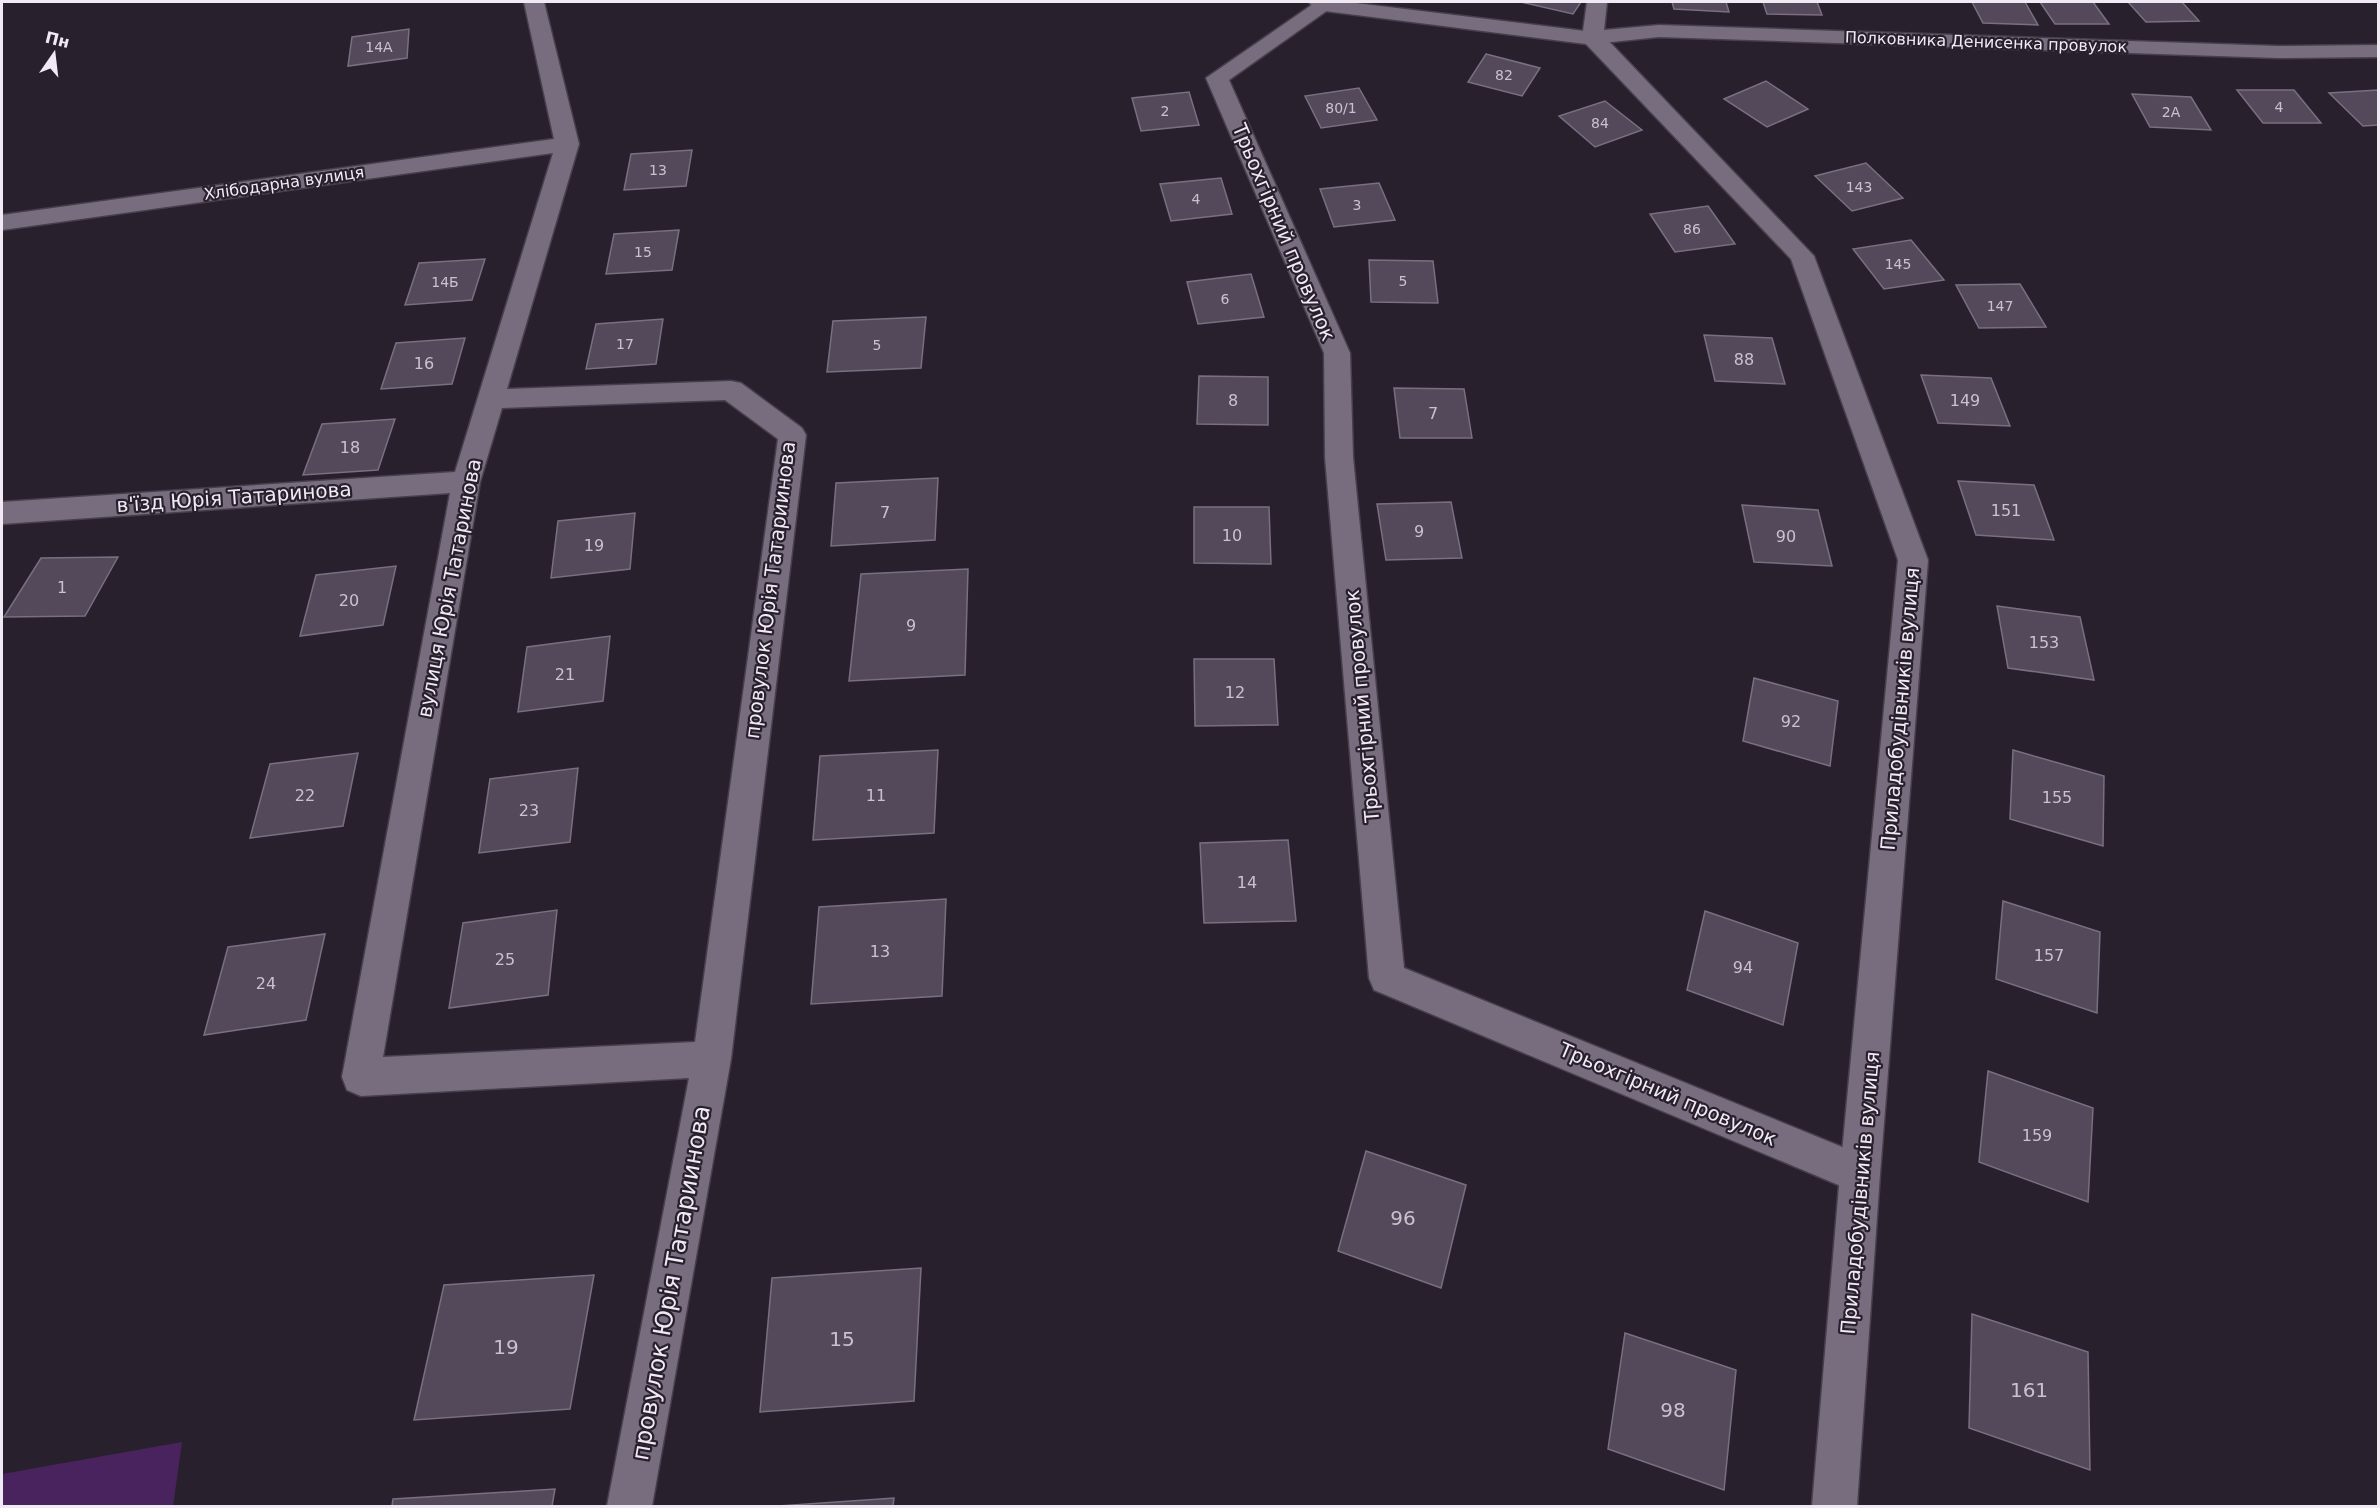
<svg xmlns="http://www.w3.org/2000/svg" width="2380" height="1508" font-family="'DejaVu Sans',sans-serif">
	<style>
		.green { fill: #49235e }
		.building { fill: #53495a; stroke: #7a6f81; stroke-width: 1.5 }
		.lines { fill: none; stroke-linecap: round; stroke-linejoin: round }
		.minor-casing { stroke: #473f4b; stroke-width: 3 }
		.tertiary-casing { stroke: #473f4b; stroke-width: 3 }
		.minor { fill: #786d7f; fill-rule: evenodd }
		.tertiary { fill: #786d7f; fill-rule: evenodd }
		.labels { text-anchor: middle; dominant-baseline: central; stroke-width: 4.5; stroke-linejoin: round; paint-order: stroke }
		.far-number-label { font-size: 14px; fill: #c9c2ce }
		.far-street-label { font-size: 16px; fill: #f0eaf4; stroke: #29202e }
		.number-label { font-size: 16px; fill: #c9c2ce }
		.street-label { font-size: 20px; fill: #f0eaf4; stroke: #29202e }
		.near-number-label { font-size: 20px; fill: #c9c2ce }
		.near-street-label { font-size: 24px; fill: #f0eaf4; stroke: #29202e }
	</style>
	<rect width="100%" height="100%" fill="#29202e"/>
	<polygon class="green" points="182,1442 173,1506 2,1506 2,1474"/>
	<g class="building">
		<polygon points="1521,2 1581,2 1573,14"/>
		<polygon points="1672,2 1726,2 1729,12 1674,9"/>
		<polygon points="1763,2 1817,2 1822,15 1767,14"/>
		<polygon points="1972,2 2025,2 2038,25 1983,23"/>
		<polygon points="2040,2 2093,2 2109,24 2055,24"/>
		<polygon points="2128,2 2182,2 2199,21 2146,22"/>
		<polygon points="409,29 407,58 348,66 352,37"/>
		<polygon points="1486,54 1540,68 1522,96 1468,82"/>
		<polygon points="1766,81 1808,109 1767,127 1724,99"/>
		<polygon points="1359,88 1377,120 1321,128 1305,96"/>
		<polygon points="2237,90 2294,90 2321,123 2263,123"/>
		<polygon points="2378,90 2378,125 2363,126 2329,93"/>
		<polygon points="1189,92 1199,125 1141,131 1132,98"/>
		<polygon points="2132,94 2191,97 2211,130 2150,127"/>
		<polygon points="1605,101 1642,130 1595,147 1559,116"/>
		<polygon points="692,150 686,186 624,190 631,154"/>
		<polygon points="1866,163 1903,198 1852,211 1815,176"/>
		<polygon points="1221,178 1232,214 1171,221 1160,184"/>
		<polygon points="1379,183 1395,220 1334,227 1320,189"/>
		<polygon points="1708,206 1735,244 1675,252 1650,214"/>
		<polygon points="679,230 672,270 606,274 614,234"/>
		<polygon points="1911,240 1944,280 1884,289 1853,249"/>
		<polygon points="485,259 472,300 405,305 419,263"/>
		<polygon points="1369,260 1433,261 1438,303 1371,302"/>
		<polygon points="1251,274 1264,317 1198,324 1187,282"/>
		<polygon points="2020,284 2046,327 1979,328 1956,285"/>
		<polygon points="926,317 921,368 827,372 833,321"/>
		<polygon points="663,319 656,364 586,369 596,324"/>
		<polygon points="1704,335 1772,338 1785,384 1715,381"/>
		<polygon points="465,338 452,384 381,389 396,343"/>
		<polygon points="1921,375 1991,378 2010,426 1938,423"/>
		<polygon points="1199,376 1268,377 1268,425 1197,424"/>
		<polygon points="1394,388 1464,389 1472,438 1400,438"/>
		<polygon points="395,419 378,470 303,475 322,424"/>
		<polygon points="938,478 935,540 831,546 836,483"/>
		<polygon points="1958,481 2034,485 2054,540 1976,535"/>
		<polygon points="1451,502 1462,558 1386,560 1377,504"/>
		<polygon points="1742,505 1818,510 1832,566 1754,562"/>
		<polygon points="1194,507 1269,507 1271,564 1194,563"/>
		<polygon points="635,513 630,569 551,578 558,521"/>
		<polygon points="118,557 85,616 4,617 41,558"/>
		<polygon points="396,566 383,625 300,636 316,575"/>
		<polygon points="968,569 965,675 849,681 861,574"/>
		<polygon points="1997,606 2080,617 2094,680 2008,668"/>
		<polygon points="610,636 603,701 518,712 527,647"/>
		<polygon points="1194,659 1274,659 1278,725 1195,726"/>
		<polygon points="1754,678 1838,701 1830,766 1743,741"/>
		<polygon points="938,750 934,833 813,840 820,756"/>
		<polygon points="2013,750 2104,776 2103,846 2010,819"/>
		<polygon points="358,753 343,826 250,838 270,764"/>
		<polygon points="578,768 570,842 479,853 490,779"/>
		<polygon points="1288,840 1296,921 1204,923 1200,843"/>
		<polygon points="946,899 942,996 811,1004 819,907"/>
		<polygon points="2003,901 2100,932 2097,1013 1996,979"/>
		<polygon points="557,910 548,995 449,1008 463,923"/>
		<polygon points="1705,911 1798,943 1783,1025 1687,990"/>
		<polygon points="325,934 306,1020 204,1035 228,947"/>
		<polygon points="1988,1071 2093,1108 2088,1202 1979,1162"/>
		<polygon points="1366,1151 1466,1185 1441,1288 1338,1251"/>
		<polygon points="921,1268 914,1401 760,1412 772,1278"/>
		<polygon points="594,1275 570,1409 414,1420 444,1285"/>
		<polygon points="1972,1314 2088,1352 2090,1470 1969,1428"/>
		<polygon points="1625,1333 1736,1370 1724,1490 1608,1449"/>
		<polygon points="555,1489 552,1506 392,1506 393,1499"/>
		<polygon points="894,1498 893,1506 778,1506"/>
	</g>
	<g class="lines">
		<defs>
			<g id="minor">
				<path d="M524,2H544L579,144L507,389L731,381L741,383L802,428L806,435L731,1059L652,1506H607L689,1078L361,1096L347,1090L342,1077L450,493L2,524V502L455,472L553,153L2,230V215L554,139ZM725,400L778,439L695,1042L383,1057L480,482L502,408Z"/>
				<polygon points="1316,2 1333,2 1335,5 1229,80 1350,353 1353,457 1404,968 1874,1160 1880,1174 1874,1188 1860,1194 1374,990 1369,978 1325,457 1324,353 1206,78"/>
				<polygon points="1587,2 1607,2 1604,30 1659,25 2278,46 2378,45 2378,57 2278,58 1659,37 1593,44 1585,43 1582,38"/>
			</g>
			<polygon id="tertiary" points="1309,2 1347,2 1601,33 1814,256 1928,560 1880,1174 1857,1506 1812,1506 1840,1174 1898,560 1791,259 1586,44 1325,11 1312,6"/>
		</defs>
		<use href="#minor" class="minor-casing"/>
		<use href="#tertiary" class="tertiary-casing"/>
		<use href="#minor" class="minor"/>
		<use href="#tertiary" class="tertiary"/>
	</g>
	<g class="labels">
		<g class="far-number-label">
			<text x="379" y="47">14А</text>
			<text x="1504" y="75">82</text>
			<text x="2279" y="107">4</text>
			<text x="1341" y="108">80/1</text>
			<text x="1165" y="111">2</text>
			<text x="2171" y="112">2А</text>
			<text x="1600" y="123">84</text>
			<text x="658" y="170">13</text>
			<text x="1859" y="187">143</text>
			<text x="1196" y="199">4</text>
			<text x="1357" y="205">3</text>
			<text x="1692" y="229">86</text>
			<text x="643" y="252">15</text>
			<text x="1898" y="264">145</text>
			<text x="1403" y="281">5</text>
			<text x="445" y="282">14Б</text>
			<text x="1225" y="299">6</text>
			<text x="2000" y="306">147</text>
			<text x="625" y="344">17</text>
			<text x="877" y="345">5</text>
		</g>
		<g class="far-street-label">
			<text transform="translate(1986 42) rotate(2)">Полковника Денисенка провулок</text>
			<text transform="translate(284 183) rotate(-8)">Хлібодарна вулиця</text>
		</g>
		<g class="number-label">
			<text x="1744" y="359">88</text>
			<text x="424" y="363">16</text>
			<text x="1233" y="400">8</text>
			<text x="1965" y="400">149</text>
			<text x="1433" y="413">7</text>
			<text x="350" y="447">18</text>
			<text x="2006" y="510">151</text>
			<text x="885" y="512">7</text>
			<text x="1419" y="531">9</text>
			<text x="1232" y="535">10</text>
			<text x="1786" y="536">90</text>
			<text x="594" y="545">19</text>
			<text x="62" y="587">1</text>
			<text x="349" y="600">20</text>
			<text x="911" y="625">9</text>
			<text x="2044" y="642">153</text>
			<text x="565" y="674">21</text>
			<text x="1235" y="692">12</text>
			<text x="1791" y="721">92</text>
			<text x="305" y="795">22</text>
			<text x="876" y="795">11</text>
			<text x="2057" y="797">155</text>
			<text x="529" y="810">23</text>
			<text x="1247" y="882">14</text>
			<text x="880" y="951">13</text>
			<text x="2049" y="955">157</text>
			<text x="505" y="959">25</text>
			<text x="1743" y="967">94</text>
			<text x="266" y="983">24</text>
			<text x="2037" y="1135">159</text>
		</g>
		<g class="street-label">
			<text transform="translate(1284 232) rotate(67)">Трьохгірний провулок</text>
			<text transform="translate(234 497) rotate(-4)">в'їзд Юрія Татаринова</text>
			<text transform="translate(449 588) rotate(-79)">вулиця Юрія Татаринова</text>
			<text transform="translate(770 590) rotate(-83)">провулок Юрія Татариинова</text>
			<text transform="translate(1362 706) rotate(-95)">Трьохгірний провулок</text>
			<text transform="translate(1900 709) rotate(-85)">Приладобудівників вулиця</text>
			<text transform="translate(1668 1094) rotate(23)">Трьохгірний провулок</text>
			<text transform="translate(1860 1193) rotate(-85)">Приладобудівників вулиця</text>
		</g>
		<g class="near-number-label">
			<text x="1403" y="1218">96</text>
			<text x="842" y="1339">15</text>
			<text x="506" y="1347">19</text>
			<text x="2029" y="1390">161</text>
			<text x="1673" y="1410">98</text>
		</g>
		<g class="near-street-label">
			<text transform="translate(671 1283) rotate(-80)">провулок Юрія Татариинова</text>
		</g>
	</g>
	<rect width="2380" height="1508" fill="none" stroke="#f0eaf4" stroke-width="6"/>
	<g transform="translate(54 54) rotate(14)" stroke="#29202e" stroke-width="4.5" paint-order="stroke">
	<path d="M0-4.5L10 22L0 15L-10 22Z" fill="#f0eaf4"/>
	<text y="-9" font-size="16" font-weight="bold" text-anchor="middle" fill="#f0eaf4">Пн</text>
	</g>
</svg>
